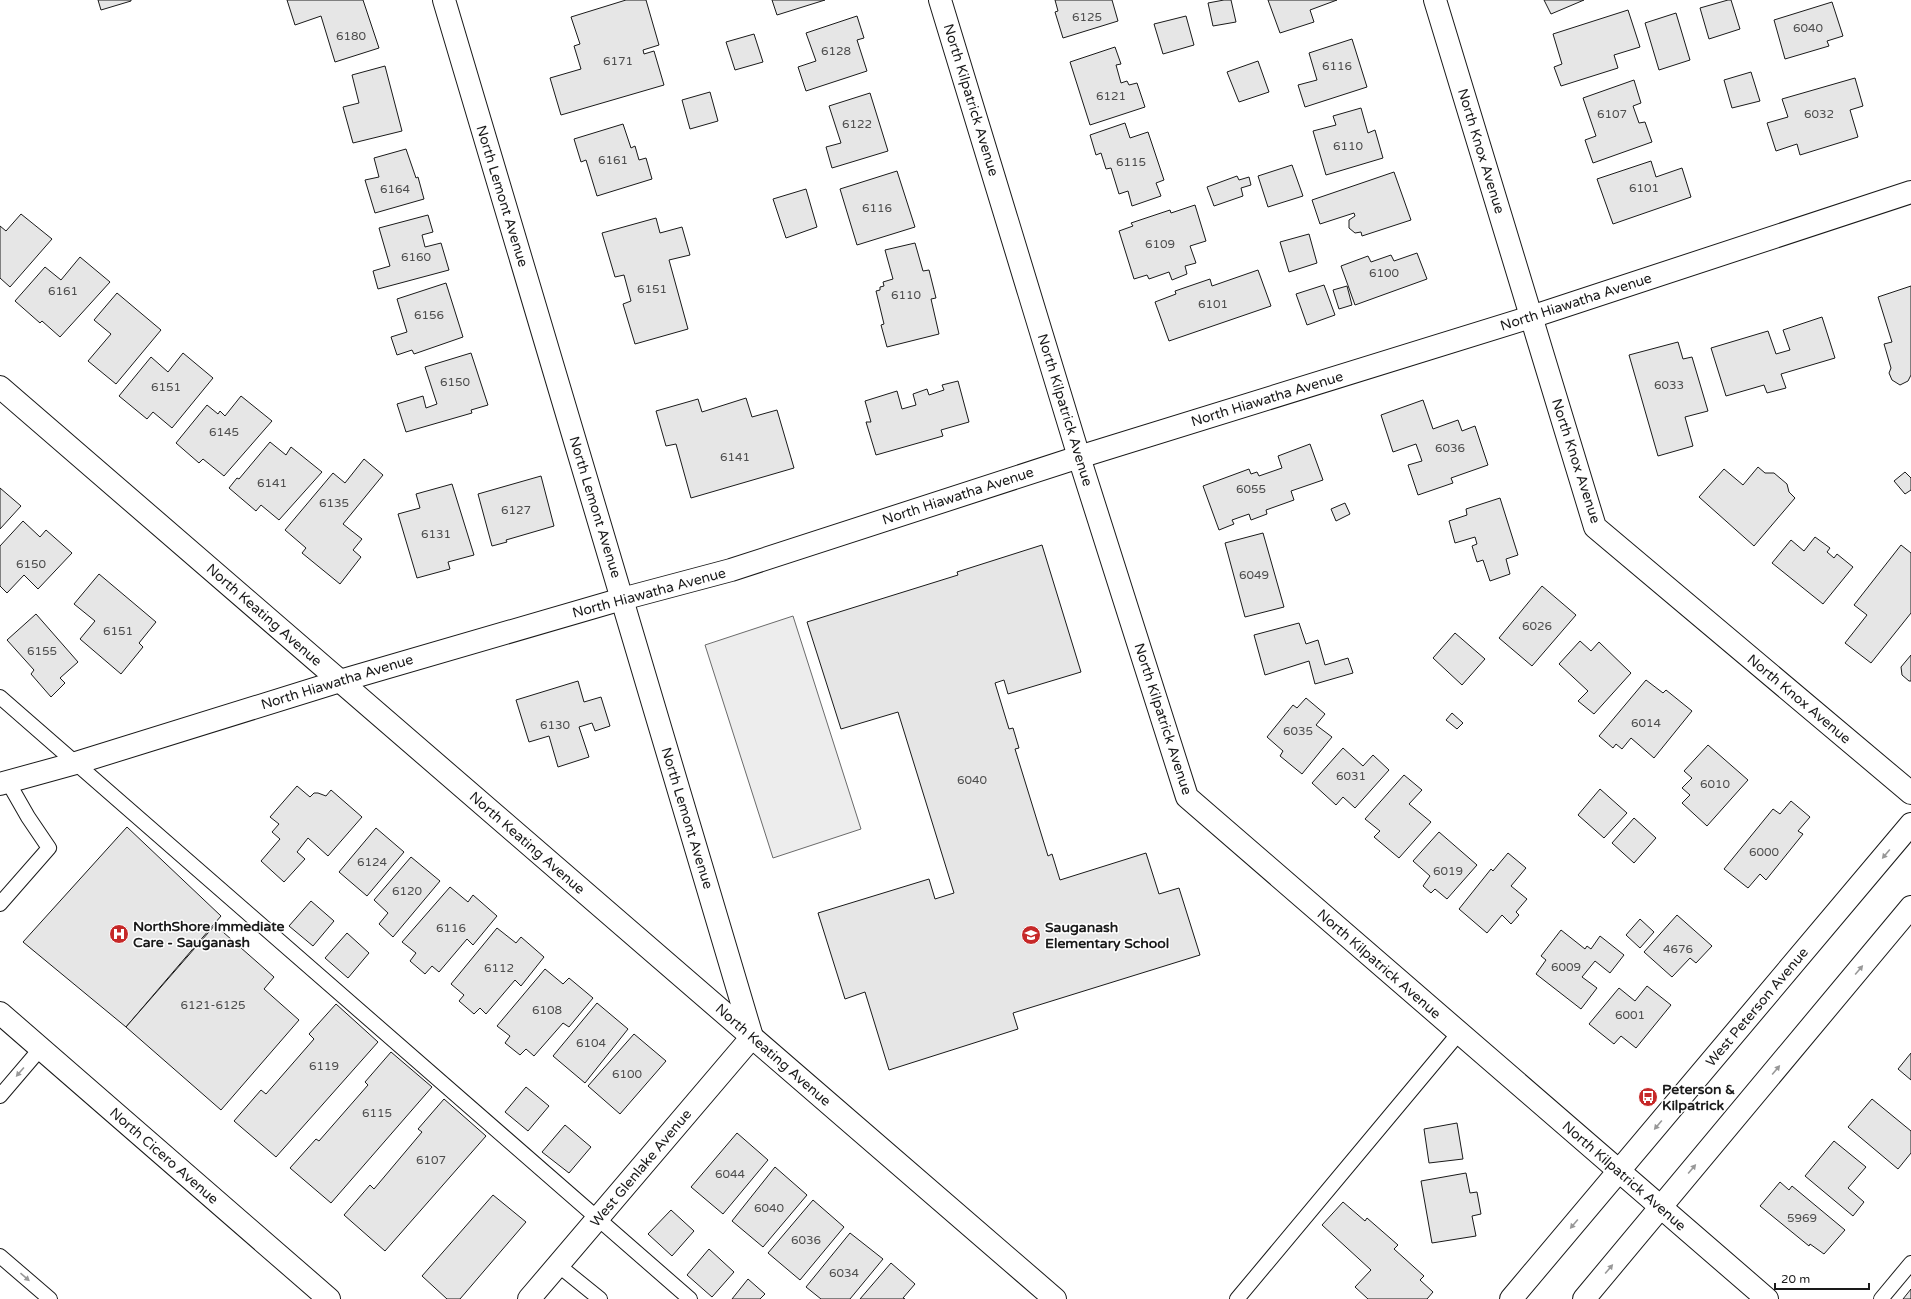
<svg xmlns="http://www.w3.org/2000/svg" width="1911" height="1299" font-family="'Varela Round',sans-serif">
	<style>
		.parking { fill: #ededed; stroke: #6a6a6a }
		.building { fill: #e6e6e6; stroke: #1a1a1a }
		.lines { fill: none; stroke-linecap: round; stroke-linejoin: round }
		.service-casing { stroke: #1a1a1a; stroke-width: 16 }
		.minor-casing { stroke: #1a1a1a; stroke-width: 24 }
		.primary-casing { stroke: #1a1a1a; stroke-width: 24 }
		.service { stroke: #fff; stroke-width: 14 }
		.minor { stroke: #fff; stroke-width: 22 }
		.primary { stroke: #fff; stroke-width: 22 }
		.oneway { fill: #989898 }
		.labels { text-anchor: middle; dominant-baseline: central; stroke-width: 3; stroke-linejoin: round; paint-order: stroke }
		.number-label { font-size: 12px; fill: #4d4d4d }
		.street-label { font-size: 14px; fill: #1a1a1a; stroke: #fff }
		.poi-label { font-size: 14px; font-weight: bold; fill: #1a1a1a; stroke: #fff; text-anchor: start }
	</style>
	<rect width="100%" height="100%" fill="#fff"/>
	<polygon class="parking" points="793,616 861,829 773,858 705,645"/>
	<g class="building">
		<polygon points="98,0 131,0 131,1 101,10"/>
		<polygon points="287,0 363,0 379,48 335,62 321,16 295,25"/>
		<polygon points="626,0 646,0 659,45 643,50 644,54 654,51 664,85 561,115 550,78 581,69 574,46 580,44 571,17"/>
		<polygon points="772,0 825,0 777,15"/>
		<polygon points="1055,0 1112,0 1118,21 1063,38 1055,12 1058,11"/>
		<polygon points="1224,0 1231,0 1236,22 1213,26 1208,3"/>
		<polygon points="1268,0 1337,0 1310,10 1314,22 1280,33"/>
		<polygon points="1544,0 1584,0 1551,14"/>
		<polygon points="1728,0 1731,0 1740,29 1709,39 1700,8"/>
		<polygon points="1832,2 1843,36 1827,41 1829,46 1785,59 1774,20"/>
		<polygon points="1628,10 1640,47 1614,55 1618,68 1561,86 1554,67 1562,64 1553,34"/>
		<polygon points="1676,13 1690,60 1659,70 1645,23"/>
		<polygon points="857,16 864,38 857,40 867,71 806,91 798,67 816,61 806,33"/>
		<polygon points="1186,16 1194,45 1163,54 1154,24"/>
		<polygon points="754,34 763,62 735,70 726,42"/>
		<polygon points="1352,39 1367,87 1305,107 1298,85 1317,80 1309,53"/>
		<polygon points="1115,47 1121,64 1116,65 1121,83 1127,81 1129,85 1137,83 1145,107 1090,125 1070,62"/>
		<polygon points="1258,61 1269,92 1239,102 1227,72"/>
		<polygon points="385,66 402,131 353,143 343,107 359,103 352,75"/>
		<polygon points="1751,72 1760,101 1732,108 1724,80"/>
		<polygon points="1855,78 1863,106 1850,110 1858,137 1800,155 1797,144 1776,151 1767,123 1788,117 1782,99"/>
		<polygon points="1634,80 1641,103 1633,106 1639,123 1645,122 1652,142 1593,163 1585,140 1596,136 1583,98"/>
		<polygon points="710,92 718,121 690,129 682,100"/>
		<polygon points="870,93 888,151 832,168 826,147 841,143 829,106"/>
		<polygon points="1361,108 1368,133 1375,130 1383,158 1326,175 1313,131 1336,125 1333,116"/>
		<polygon points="1125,123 1130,138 1148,132 1164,180 1156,183 1161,196 1132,206 1128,191 1119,194 1111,168 1106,169 1101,153 1096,155 1090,135"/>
		<polygon points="623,124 631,148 635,146 639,160 646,158 652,179 597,196 586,160 581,162 574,139"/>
		<polygon points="406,149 416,178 418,177 424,199 375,213 365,180 379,177 374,158"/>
		<polygon points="1651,161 1656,177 1682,168 1691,197 1613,224 1597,179"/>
		<polygon points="1292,165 1303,196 1268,207 1258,176"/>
		<polygon points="897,171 915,227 857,245 840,189"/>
		<polygon points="1394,172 1411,220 1362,236 1361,232 1355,233 1349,228 1349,220 1355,216 1354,213 1320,224 1312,200"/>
		<polygon points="1237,176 1239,180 1249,177 1251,185 1241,188 1243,196 1214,206 1207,187"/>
		<polygon points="806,189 817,227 786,238 773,199"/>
		<polygon points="1195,205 1206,241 1190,246 1196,263 1185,266 1187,274 1172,280 1169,272 1149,279 1147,275 1134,279 1119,231 1133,226 1131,223 1170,210 1171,213"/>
		<polygon points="21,214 52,239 10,287 0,278 0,226 6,231"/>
		<polygon points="428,215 433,232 422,235 425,247 441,243 449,270 378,289 373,271 390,266 379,228"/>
		<polygon points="656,218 660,233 682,227 690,255 669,260 688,329 635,344 623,304 631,301 624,275 615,277 602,233"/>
		<polygon points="1309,234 1317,263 1289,272 1280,242"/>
		<polygon points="915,243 923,271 929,270 936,298 931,299 939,334 887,347 881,325 884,324 876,291 880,290 880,287 884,286 883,282 893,279 885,250"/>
		<polygon points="1417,253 1427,279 1355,305 1341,266 1368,256 1371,262 1391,255 1394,261"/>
		<polygon points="80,257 110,282 60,337 42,321 40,323 15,301 45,267 61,280"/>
		<polygon points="1258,270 1271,306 1169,341 1155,302 1176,294 1175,291 1210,279 1212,286"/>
		<polygon points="446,283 463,337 414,354 412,350 397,355 391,337 407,332 397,299"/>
		<polygon points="1324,285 1335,315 1307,325 1296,294"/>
		<polygon points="1347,286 1352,305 1339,309 1333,290"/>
		<polygon points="1911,286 1911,375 1908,381 1900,385 1892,380 1889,373 1891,368 1884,344 1892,342 1878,297"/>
		<polygon points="117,293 161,330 116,384 88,361 111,334 94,320"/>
		<polygon points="1822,317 1835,358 1781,374 1786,388 1767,393 1764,385 1726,396 1711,348 1768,331 1776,354 1790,350 1783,330"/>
		<polygon points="1678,342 1683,359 1692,357 1708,411 1685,417 1693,446 1658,456 1629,355"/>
		<polygon points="183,353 213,378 172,428 153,412 147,419 119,396 151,357 168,372"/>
		<polygon points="471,353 488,405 471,410 472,413 406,432 397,404 423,396 426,408 437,404 425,367"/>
		<polygon points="958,381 969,422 941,430 943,436 876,455 866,422 871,422 865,401 897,391 902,409 916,405 913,394 927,389 929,395 944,390 942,385"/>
		<polygon points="241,396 272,421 224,476 203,459 199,463 176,443 207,405 218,414 220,411 225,416"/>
		<polygon points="746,398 752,417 777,410 794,468 691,498 676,444 666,446 656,411 698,399 702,412"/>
		<polygon points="1423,400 1433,429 1458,420 1462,431 1475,426 1488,465 1451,478 1453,483 1418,495 1408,465 1422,461 1416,444 1393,452 1381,415"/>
		<polygon points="270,442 286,455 291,447 322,472 279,520 261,505 256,511 229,488 237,478 239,479"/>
		<polygon points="1310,444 1323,480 1291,491 1294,500 1266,510 1267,514 1251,520 1249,514 1232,520 1234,524 1219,530 1203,486 1249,469 1251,474 1257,472 1259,476 1282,468 1278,456"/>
		<polygon points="364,459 383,475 343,524 362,539 353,550 361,557 340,584 302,553 306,548 285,530 333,473 345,483"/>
		<polygon points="1758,467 1765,473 1774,473 1787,484 1789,492 1795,498 1754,546 1699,497 1724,469 1743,485"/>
		<polygon points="1905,472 1911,478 1911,490 1905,494 1894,481"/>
		<polygon points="541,476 554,526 506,540 507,542 492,546 478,494"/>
		<polygon points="452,484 474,555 448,562 450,569 417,578 398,514 420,508 416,494"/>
		<polygon points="0,488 21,506 0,529"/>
		<polygon points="1500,498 1518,555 1506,559 1510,574 1490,581 1483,560 1477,562 1472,546 1477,544 1475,537 1455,543 1449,521 1467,515 1466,509"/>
		<polygon points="1345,503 1350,514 1336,521 1331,509"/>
		<polygon points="23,521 40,537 46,530 72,553 38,589 24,575 7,593 0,586 0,546"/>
		<polygon points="1263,533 1284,607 1245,617 1225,543"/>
		<polygon points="1815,537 1830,548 1827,552 1834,558 1837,554 1853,567 1823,604 1772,563 1791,540 1804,551"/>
		<polygon points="1042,545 1081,672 1008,694 1004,680 995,683 1009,729 1013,728 1019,748 1015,749 1048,856 1052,854 1060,880 1146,853 1159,894 1179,888 1200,955 1013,1013 1018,1029 889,1070 865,992 845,999 818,913 929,879 935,899 954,893 898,712 841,729 807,622 958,575 957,572"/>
		<polygon points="1901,545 1911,553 1911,613 1871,663 1845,643 1867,615 1854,605"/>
		<polygon points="99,574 156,622 139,643 143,647 121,674 80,639 95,621 74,604"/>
		<polygon points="1542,586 1576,615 1532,666 1499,638"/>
		<polygon points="36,614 78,662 60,678 65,683 51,697 31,674 34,670 7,640"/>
		<polygon points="1299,623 1306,644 1318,640 1325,665 1348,658 1353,673 1315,684 1309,661 1265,675 1254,635"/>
		<polygon points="1455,633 1485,659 1462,685 1433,658"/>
		<polygon points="1580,641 1591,651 1599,642 1631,673 1594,714 1578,701 1588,691 1559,664"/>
		<polygon points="1911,655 1911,681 1909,681 1902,675 1901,667"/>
		<polygon points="1646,680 1663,693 1666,690 1692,711 1654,758 1631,738 1622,749 1616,744 1613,748 1599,736"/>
		<polygon points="578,681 584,702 601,697 610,726 595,731 592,723 579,727 589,757 558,767 549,736 529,742 516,700"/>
		<polygon points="1306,698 1325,714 1316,725 1332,737 1302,774 1280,756 1283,751 1267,737 1293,705 1297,708"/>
		<polygon points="1452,713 1463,723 1457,729 1446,720"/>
		<polygon points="1708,745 1748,780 1707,826 1682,803 1690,795 1682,788 1692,778 1684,771"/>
		<polygon points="1343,748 1363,766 1373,755 1389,770 1355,808 1343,797 1336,805 1312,783"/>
		<polygon points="1404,775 1422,790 1409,804 1431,822 1399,858 1374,837 1380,831 1365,819"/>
		<polygon points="297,786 310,797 314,793 318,793 326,796 331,790 362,817 328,856 308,838 297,852 305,859 284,882 261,861 280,839 272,832 279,824 270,817"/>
		<polygon points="1600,789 1627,813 1604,838 1578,815"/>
		<polygon points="1791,801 1810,817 1798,831 1803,834 1766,880 1760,874 1748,888 1724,869 1773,809 1780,814"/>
		<polygon points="1634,818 1656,838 1634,863 1612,843"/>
		<polygon points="127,827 221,916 126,1027 23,942"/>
		<polygon points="376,828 404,852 367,896 339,872"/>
		<polygon points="1439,832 1477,865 1447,899 1435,889 1431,893 1423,886 1430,876 1413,861"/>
		<polygon points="1508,853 1526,868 1511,886 1527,899 1516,912 1519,915 1511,924 1502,915 1487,933 1459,909 1491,869 1493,871"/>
		<polygon points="411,857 440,881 393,937 379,924 388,913 374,900"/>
		<polygon points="450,887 468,902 473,895 497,916 473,945 467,939 439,972 432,966 425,974 410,961 416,953 402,942"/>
		<polygon points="311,901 334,921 313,946 289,926"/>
		<polygon points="1677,915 1712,946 1696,963 1690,958 1672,977 1644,952"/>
		<polygon points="1640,919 1654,932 1640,948 1626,935"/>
		<polygon points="215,925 274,977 264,989 299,1020 221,1110 126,1027"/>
		<polygon points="497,928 516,943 521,937 544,957 521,986 515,980 486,1014 480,1008 474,1014 459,1001 464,995 451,984"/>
		<polygon points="1561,930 1585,949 1587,946 1591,949 1600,936 1624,955 1610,973 1595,961 1582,977 1597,988 1581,1009 1536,974 1546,960 1541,956"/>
		<polygon points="347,933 369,953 348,978 325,958"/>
		<polygon points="545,969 563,984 569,978 593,998 569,1027 563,1023 534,1056 526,1049 520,1055 505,1043 510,1036 497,1026"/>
		<polygon points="1647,986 1671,1005 1636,1048 1621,1036 1614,1044 1589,1024 1619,988 1635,1001"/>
		<polygon points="597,1003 628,1029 585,1083 553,1056"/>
		<polygon points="336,1004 378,1042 276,1157 234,1121 261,1090 266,1094 314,1039 309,1034"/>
		<polygon points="634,1034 666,1061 620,1114 588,1086"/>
		<polygon points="391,1052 432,1087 331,1203 290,1168 316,1139 319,1141 368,1085 365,1082"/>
		<polygon points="1911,1053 1911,1080 1898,1069"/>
		<polygon points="526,1087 549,1106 528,1131 505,1112"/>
		<polygon points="444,1099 486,1136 385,1251 344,1215 370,1185 374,1189 422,1132 418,1129"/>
		<polygon points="1872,1099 1911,1131 1911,1153 1898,1169 1848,1127"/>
		<polygon points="1457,1123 1463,1159 1429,1163 1424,1129"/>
		<polygon points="565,1125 591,1147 569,1173 542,1152"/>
		<polygon points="737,1133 768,1160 723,1214 691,1187"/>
		<polygon points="1834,1141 1866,1167 1848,1188 1864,1202 1853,1216 1805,1176"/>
		<polygon points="775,1167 807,1195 763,1247 732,1221"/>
		<polygon points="1466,1173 1470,1193 1477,1192 1481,1214 1472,1216 1476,1236 1432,1243 1421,1181"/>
		<polygon points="1780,1182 1789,1190 1792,1186 1845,1230 1824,1254 1810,1244 1809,1246 1760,1206"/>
		<polygon points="493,1195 526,1222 460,1299 447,1299 422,1276"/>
		<polygon points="813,1200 844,1227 800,1280 768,1253"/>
		<polygon points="1343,1202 1365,1221 1367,1218 1398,1245 1394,1249 1424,1276 1420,1280 1433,1292 1427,1299 1368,1299 1355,1287 1371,1270 1322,1225"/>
		<polygon points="671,1210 694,1231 672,1256 648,1234"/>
		<polygon points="850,1233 883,1259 850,1299 821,1299 806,1287"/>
		<polygon points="709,1249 734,1272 712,1297 687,1275"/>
		<polygon points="891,1263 915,1284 903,1298 905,1299 860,1299"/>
		<polygon points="748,1279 765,1294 760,1299 732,1299"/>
		<polygon points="1911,1289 1911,1299 1903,1299"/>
	</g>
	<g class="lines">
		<defs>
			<g id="service">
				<polyline points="0,697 690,1299"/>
				<polyline points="0,904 49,848 28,817 8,782"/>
				<polyline points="0,1096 41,1048"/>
				<polyline points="0,1256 50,1299"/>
				<polyline points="558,1265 600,1299"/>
				<polyline points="1237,1299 1459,1033"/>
				<polyline points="1881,1299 1911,1263"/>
			</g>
			<g id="minor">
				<polyline points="444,0 752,1037 529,1299"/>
				<polyline points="940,0 1079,457 1187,797 1767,1299"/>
				<polyline points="1435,0 1595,527 1911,793"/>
				<polyline points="0,387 1055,1299"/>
				<polyline points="0,784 76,763 340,681 622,599 731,570 1079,457 1531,317 1911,192"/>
			</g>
			<g id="primary">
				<polyline points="0,1013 329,1299"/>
				<polyline points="1511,1299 1911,824"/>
				<polyline points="1584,1299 1911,907"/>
			</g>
		</defs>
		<use href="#service" class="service-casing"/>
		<use href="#minor" class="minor-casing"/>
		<use href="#primary" class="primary-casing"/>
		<use href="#service" class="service"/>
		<use href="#minor" class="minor"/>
		<use href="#primary" class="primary"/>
	</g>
	<defs><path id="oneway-solid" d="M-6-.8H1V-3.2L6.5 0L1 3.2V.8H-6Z"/></defs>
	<g class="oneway">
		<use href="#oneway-solid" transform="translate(1886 854) rotate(130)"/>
		<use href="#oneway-solid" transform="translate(1859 970) rotate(-50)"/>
		<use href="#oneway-solid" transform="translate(1776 1070) rotate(-50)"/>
		<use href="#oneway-solid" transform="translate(20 1072) rotate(131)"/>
		<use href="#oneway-solid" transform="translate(1658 1125) rotate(130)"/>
		<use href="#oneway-solid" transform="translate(1692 1169) rotate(-50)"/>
		<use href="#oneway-solid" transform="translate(1574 1224) rotate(130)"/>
		<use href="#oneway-solid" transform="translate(1609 1269) rotate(-50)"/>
		<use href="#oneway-solid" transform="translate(25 1277) rotate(41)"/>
	</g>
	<defs>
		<symbol id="hospital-disc" viewBox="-11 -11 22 22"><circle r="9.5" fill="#c62828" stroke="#fff"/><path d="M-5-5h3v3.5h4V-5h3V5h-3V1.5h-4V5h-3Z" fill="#fff"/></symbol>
		<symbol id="school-disc" viewBox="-11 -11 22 22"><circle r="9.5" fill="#c62828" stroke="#fff"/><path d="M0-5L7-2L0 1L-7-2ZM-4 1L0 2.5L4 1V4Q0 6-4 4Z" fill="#fff"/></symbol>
		<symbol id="bus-disc" viewBox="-11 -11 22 22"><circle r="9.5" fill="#c62828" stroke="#fff"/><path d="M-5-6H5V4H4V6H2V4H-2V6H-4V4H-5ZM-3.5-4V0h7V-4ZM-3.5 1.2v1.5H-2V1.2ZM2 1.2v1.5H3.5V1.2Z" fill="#fff"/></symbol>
	</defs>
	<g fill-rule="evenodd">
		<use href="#hospital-disc" x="108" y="923" width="22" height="22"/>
		<use href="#school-disc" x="1020" y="924" width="22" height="22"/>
		<use href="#bus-disc" x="1637" y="1086" width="22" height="22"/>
	</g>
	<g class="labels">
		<g class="number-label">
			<text x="1087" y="17">6125</text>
			<text x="1808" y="28">6040</text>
			<text x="351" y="36">6180</text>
			<text x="836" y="51">6128</text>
			<text x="618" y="61">6171</text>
			<text x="1337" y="66">6116</text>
			<text x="1111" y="96">6121</text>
			<text x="1612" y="114">6107</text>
			<text x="1819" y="114">6032</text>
			<text x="857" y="124">6122</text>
			<text x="1348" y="146">6110</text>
			<text x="613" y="160">6161</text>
			<text x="1131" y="162">6115</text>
			<text x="1644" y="188">6101</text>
			<text x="395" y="189">6164</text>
			<text x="877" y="208">6116</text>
			<text x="1160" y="244">6109</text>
			<text x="416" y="257">6160</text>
			<text x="1384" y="273">6100</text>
			<text x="652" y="289">6151</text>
			<text x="63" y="291">6161</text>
			<text x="906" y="295">6110</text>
			<text x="1213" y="304">6101</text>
			<text x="429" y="315">6156</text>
			<text x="455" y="382">6150</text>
			<text x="1669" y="385">6033</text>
			<text x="166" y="387">6151</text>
			<text x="224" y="432">6145</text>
			<text x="1450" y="448">6036</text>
			<text x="735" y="457">6141</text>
			<text x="272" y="483">6141</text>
			<text x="1251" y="489">6055</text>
			<text x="334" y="503">6135</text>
			<text x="516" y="510">6127</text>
			<text x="436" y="534">6131</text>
			<text x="31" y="564">6150</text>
			<text x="1254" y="575">6049</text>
			<text x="1537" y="626">6026</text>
			<text x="118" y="631">6151</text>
			<text x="42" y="651">6155</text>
			<text x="1646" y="723">6014</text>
			<text x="555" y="725">6130</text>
			<text x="1298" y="731">6035</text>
			<text x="1351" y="776">6031</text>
			<text x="972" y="780">6040</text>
			<text x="1715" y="784">6010</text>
			<text x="1764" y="852">6000</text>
			<text x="372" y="862">6124</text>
			<text x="1448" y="871">6019</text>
			<text x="407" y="891">6120</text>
			<text x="451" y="928">6116</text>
			<text x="1678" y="949">4676</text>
			<text x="1566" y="967">6009</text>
			<text x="499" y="968">6112</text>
			<text x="213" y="1005">6121-6125</text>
			<text x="547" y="1010">6108</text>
			<text x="1630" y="1015">6001</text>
			<text x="591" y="1043">6104</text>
			<text x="324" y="1066">6119</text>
			<text x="627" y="1074">6100</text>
			<text x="377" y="1113">6115</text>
			<text x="431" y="1160">6107</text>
			<text x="730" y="1174">6044</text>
			<text x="769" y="1208">6040</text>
			<text x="1802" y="1218">5969</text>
			<text x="806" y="1240">6036</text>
			<text x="844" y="1273">6034</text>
		</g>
		<g class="street-label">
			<text transform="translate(971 100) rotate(73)">North Kilpatrick Avenue</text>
			<text transform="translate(1481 151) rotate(73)">North Knox Avenue</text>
			<text transform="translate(502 196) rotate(73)">North Lemont Avenue</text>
			<text transform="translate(1576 302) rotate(-18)">North Hiawatha Avenue</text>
			<text transform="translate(1267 399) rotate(-17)">North Hiawatha Avenue</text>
			<text transform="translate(1065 410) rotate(73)">North Kilpatrick Avenue</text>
			<text transform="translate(1576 461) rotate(72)">North Knox Avenue</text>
			<text transform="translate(958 496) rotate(-18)">North Hiawatha Avenue</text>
			<text transform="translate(595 507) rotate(73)">North Lemont Avenue</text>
			<text transform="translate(649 593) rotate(-15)">North Hiawatha Avenue</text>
			<text transform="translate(264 615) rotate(41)">North Keating Avenue</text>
			<text transform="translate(337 682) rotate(-17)">North Hiawatha Avenue</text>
			<text transform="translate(1799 699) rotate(40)">North Knox Avenue</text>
			<text transform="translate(1163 719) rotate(72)">North Kilpatrick Avenue</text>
			<text transform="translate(687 818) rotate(73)">North Lemont Avenue</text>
			<text transform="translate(527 843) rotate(41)">North Keating Avenue</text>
			<text transform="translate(1379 964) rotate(41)">North Kilpatrick Avenue</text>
			<text transform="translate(1757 1007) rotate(-50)">West Peterson Avenue</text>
			<text transform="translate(773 1055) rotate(41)">North Keating Avenue</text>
			<text transform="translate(164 1156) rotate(41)">North Cicero Avenue</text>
			<text transform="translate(641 1168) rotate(-50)">West Glenlake Avenue</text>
			<text transform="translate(1624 1176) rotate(41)">North Kilpatrick Avenue</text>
		</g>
		<g class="poi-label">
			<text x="133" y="926">NorthShore Immediate<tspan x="133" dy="16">Care - Sauganash</tspan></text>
			<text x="1045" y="927">Sauganash<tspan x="1045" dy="16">Elementary School</tspan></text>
			<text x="1662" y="1089">Peterson &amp;<tspan x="1662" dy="16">Kilpatrick</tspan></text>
		</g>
	</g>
	<path d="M1775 1283v6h94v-6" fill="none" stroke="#1a1a1a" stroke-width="2"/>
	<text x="1781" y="1283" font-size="12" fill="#1a1a1a" stroke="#ffffff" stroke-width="3" paint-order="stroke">20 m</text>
</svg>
